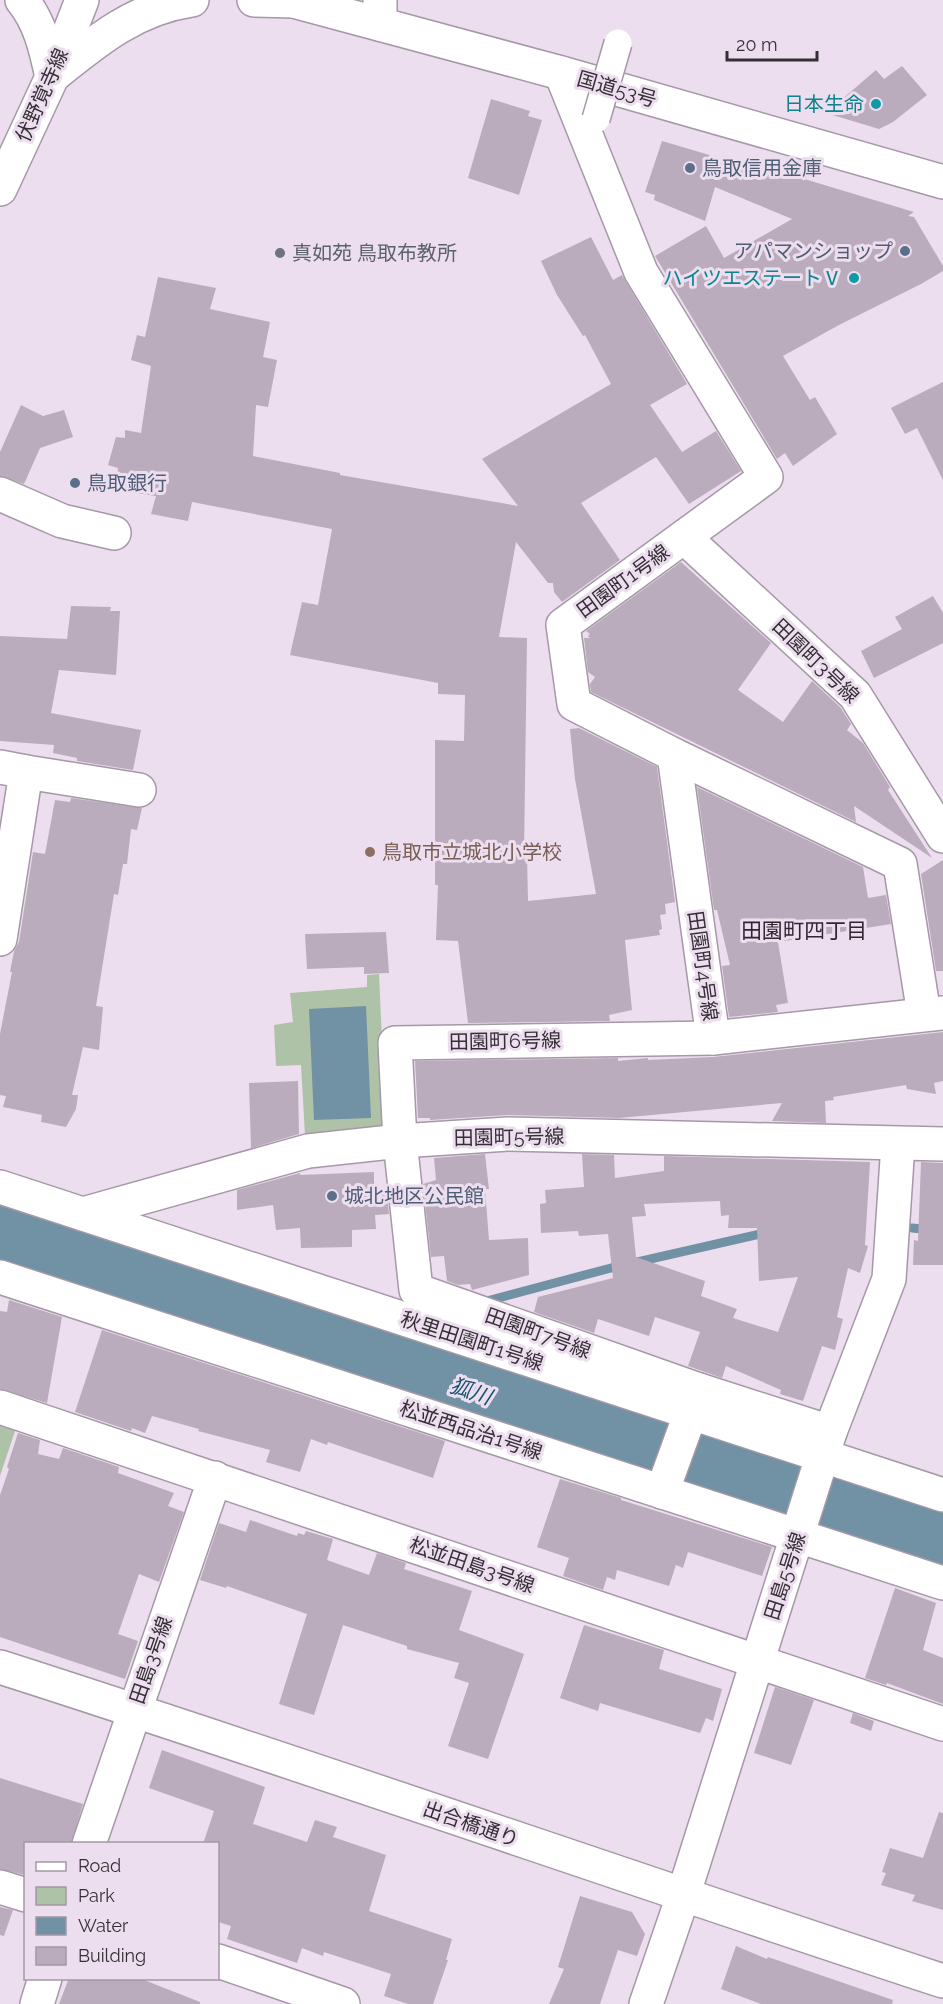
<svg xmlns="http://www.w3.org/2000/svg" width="943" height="2004" font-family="Raleway,'Noto Sans JP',sans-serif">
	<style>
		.green { fill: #adc2a6 }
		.water { fill: #7191a5 }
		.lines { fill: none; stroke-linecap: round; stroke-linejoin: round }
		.stream { stroke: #7191a5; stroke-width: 9 }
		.building { fill: #baacbc; fill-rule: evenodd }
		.minor-casing { stroke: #a598a7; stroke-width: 36 }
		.tertiary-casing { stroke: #a598a7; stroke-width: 36 }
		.secondary-casing { stroke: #a598a7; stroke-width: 36 }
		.trunk-casing { stroke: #a598a7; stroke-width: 36 }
		.minor { stroke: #fff; stroke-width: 33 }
		.tertiary { stroke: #fff; stroke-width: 33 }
		.secondary { stroke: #fff; stroke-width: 33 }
		.trunk { stroke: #fff; stroke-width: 33 }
		.pedestrian-bridge-casing { stroke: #a598a7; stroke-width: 30; stroke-linecap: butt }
		.pedestrian-bridge { stroke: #fff; stroke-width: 27 }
		.culture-dot { fill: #0f9aa8; stroke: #eddeef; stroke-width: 2 }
		.service-dot { fill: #5c6f8a; stroke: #eddeef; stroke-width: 2 }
		.worship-dot { fill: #6b7280; stroke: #eddeef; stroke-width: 2 }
		.education-dot { fill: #8d6e63; stroke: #eddeef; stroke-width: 2 }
		.labels { text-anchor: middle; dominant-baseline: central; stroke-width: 6; stroke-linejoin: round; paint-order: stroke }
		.street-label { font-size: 20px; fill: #342f35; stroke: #eddeef }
		.culture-label { font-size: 20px; fill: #0d838f; stroke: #eddeef; text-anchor: end }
		.service-label { font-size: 20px; fill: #4e5e75; stroke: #eddeef; text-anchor: start }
		.worship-label { font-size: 20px; fill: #5b616d; stroke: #eddeef; text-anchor: start }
		.education-label { font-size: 20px; fill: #785e54; stroke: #eddeef; text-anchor: start }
		.neighbourhood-label { font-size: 21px; fill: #302531; stroke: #eddeef }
		.water-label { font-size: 21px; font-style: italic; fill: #14516e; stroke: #eddeef }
	</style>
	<rect width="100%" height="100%" fill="#eddeef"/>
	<g class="green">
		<polygon points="379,974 386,1131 305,1135 301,1065 276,1066 274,1025 293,1022 290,993 367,987 367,975"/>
		<polygon points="0,1422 16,1428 0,1476"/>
	</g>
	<g class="water">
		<polygon points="366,1006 371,1118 314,1120 309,1009"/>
		<polygon points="0,1203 943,1512 943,1569 0,1262"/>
	</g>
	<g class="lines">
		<g class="stream">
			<polyline points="912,1228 943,1231"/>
			<polyline points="483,1302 611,1268 769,1232"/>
		</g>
	</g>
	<g class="building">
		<polygon points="902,66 927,95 893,122 879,129 826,113 876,70 884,79"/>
		<polygon points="491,99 530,111 528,116 542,120 519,195 468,178"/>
		<polygon points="662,141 740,164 741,160 914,212 908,216 914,217 943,266 943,271 921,284 839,325 783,356 810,400 815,397 837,434 793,466 785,453 777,459 655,256 706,226 724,258 792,219 715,187 705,221 654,200 655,195 645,192"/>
		<polygon points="591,237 613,280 622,275 687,384 650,405 682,452 716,431 741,471 689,504 656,457 581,503 620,560 562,602 554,592 553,583 548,583 516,542 499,637 527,638 524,855 527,855 528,901 596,894 575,779 570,729 579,728 657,767 675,902 665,904 666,914 660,915 662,929 659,930 660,935 625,940 632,1010 609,1015 610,1021 468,1023 458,941 436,940 438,885 435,885 435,740 464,741 465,695 438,694 438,683 290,655 302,602 318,605 332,529 192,502 188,521 151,514 156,496 116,490 118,468 108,465 116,437 125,438 125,430 141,433 151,366 131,360 137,335 145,337 158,277 216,288 210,309 270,322 263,357 277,360 268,407 256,405 253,456 340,473 340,475 518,506 482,459 611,384 585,335 583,336 557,295 541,261"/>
		<polygon points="943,382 943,480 917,428 905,434 891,408"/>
		<polygon points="21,405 43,416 64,410 73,437 40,448 24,484 0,476 0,452"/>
		<polygon points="681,562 771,643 738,690 783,722 812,681 840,707 851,724 847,730 863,743 890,787 888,790 932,858 854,806 856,822 591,692 590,684 595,677 588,672 584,638 590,638 588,636 590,634 586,631"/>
		<polygon points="933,596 943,613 943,643 874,678 861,651 902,629 895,617"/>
		<polygon points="71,606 111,607 110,611 120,611 116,675 59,670 51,713 141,730 133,770 77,761 77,758 53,753 54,745 0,741 0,636 67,639"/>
		<polygon points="697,787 863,867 868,898 886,895 891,924 778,942 788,1003 776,1005 778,1012 729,1017 722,966 730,965 717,910 714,910"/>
		<polygon points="71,798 142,808 137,830 131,829 127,864 123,864 118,895 114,894 96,1006 103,1007 99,1050 83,1047 72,1095 78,1095 76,1109 66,1127 41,1122 42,1115 3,1107 6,1096 0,1095 0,1034 12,972 10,972 14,951 19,942 33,852 45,854 55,800 70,802"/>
		<polygon points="943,860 943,971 936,971 921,874"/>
		<polygon points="386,932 389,973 364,974 364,967 307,969 305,934"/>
		<polygon points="943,1032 943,1081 934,1083 936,1094 907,1089 906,1085 833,1097 834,1100 825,1101 826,1123 772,1121 782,1103 619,1118 508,1115 430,1120 430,1118 418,1118 415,1061 618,1058 618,1061 648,1058 648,1060 713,1057"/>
		<polygon points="298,1081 299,1134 251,1148 249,1083"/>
		<polygon points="485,1154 489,1189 485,1189 489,1240 528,1238 529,1275 472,1290 470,1284 458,1285 447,1281 444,1256 431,1257 423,1184 436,1180 434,1158"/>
		<path d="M582,1154L614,1155L615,1178L664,1171V1156L870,1162L865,1245L868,1246L860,1273L848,1268L837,1317L843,1319L835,1350L822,1346L803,1401L780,1394L781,1390L726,1366L722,1378L688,1366L700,1332L655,1317L649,1336L598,1319L594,1333L534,1312L538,1297L613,1278L608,1234L579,1236L578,1231L541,1233L540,1204L546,1203L545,1190L584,1187ZM720,1201L721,1216L729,1215L728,1228H757L759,1281L798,1277L778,1332L733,1318L737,1309L701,1296L705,1281L636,1257L632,1217L646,1216L644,1204Z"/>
		<polygon points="921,1162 943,1163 943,1265 913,1265 914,1240 918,1241"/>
		<polygon points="374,1172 374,1189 386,1188 389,1214 375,1215 376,1229 352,1230 352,1247 301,1248 300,1228 276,1230 273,1205 237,1210 237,1190 300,1173 300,1175"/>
		<polygon points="9,1300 62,1317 47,1403 0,1389 0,1311 7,1312"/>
		<polygon points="102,1330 445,1441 433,1478 328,1442 327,1445 311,1439 300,1472 266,1462 270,1450 198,1431 199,1429 152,1416 145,1433 132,1428 131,1431 75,1412"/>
		<polygon points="18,1433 40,1440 38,1454 59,1459 63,1448 119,1467 118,1473 174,1493 168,1506 184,1512 159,1582 139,1574 118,1634 138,1641 125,1679 0,1637 0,1495 9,1469 7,1467"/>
		<polygon points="560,1479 621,1498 621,1500 772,1547 762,1576 688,1552 683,1568 676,1565 669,1586 617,1570 615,1580 607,1577 603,1590 563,1576 569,1558 537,1547"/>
		<polygon points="250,1520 297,1536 298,1533 304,1535 306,1531 333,1539 327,1560 369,1575 377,1553 406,1563 404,1569 472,1591 459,1630 524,1654 488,1759 448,1746 469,1683 454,1678 459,1663 407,1649 407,1646 343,1625 314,1715 279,1704 307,1614 227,1586 226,1588 200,1580 219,1523 246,1532"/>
		<polygon points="895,1588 936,1603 923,1650 943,1658 943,1704 887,1683 886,1685 865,1678"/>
		<polygon points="584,1625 664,1650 659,1669 722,1689 713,1721 706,1718 700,1733 600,1703 598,1711 560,1698"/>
		<polygon points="775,1687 814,1700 791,1765 754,1753"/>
		<polygon points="853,1713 874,1721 871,1731 850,1723"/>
		<polygon points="162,1750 265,1787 253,1824 307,1842 315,1820 337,1827 333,1837 386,1855 369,1911 452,1939 446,1960 448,1960 433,2004 408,2004 384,1996 391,1974 324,1952 323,1956 302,1948 297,1963 227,1939 231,1926 218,1922 218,1844 203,1844 214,1811 149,1788"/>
		<polygon points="0,1778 83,1804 71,1844 26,1844 25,1875 0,1869"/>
		<polygon points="939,1812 943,1813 943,1910 912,1901 915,1895 881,1885 886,1873 882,1872 890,1848 923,1858"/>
		<polygon points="580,1896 632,1912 645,1934 637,1956 618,1950 600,2004 549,2004 564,1969 558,1967"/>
		<polygon points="0,1907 13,1910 4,1936 0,1935"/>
		<polygon points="736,1946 767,1959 768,1957 893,2000 892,2004 761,2004 721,1989"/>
		<polygon points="69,1978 139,1978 200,2002 200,2004 59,2004"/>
	</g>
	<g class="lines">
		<defs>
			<g id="minor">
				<polyline points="380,0 380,24"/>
				<polyline points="561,73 641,272 766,477 563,625 574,704 674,755 900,864 924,1014"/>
				<polyline points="0,494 62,521 114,533"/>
				<polyline points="684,537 855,695 943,836"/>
				<polyline points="674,755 713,1038 943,1013"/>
				<polyline points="0,767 26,772 0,939"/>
				<polyline points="26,772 139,790"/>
				<polyline points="0,1187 943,1495"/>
				<polyline points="83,1214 308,1151 400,1141 508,1134 943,1144"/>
				<polyline points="0,1277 943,1583"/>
				<polyline points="699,1390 830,1432"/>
				<polyline points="0,1407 943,1724"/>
				<polyline points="662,1492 699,1390 416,1290 400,1141 395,1043 713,1038"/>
				<polyline points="89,1844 215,1478"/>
				<polyline points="0,1887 26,1895"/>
				<polyline points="218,1961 343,2004"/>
				<polyline points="37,2004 45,1978"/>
				<polyline points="646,2004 683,1896 830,1432 889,1279 898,1144"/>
			</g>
			<path id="tertiary" d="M0,1667C316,1768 628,1878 943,1981"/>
			<g id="secondary">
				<polyline points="254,0 296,1"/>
				<path d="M54,75C97,40 136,8 192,0"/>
				<polyline points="0,189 52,77 82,0"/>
			</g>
			<g id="trunk">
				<path d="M22,0C40,22 46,49 52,77"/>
				<polyline points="290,0 561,73 943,182"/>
			</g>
		</defs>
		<use href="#minor" class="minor-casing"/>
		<use href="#tertiary" class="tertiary-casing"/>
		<use href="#secondary" class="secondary-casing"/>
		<use href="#trunk" class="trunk-casing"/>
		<use href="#minor" class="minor"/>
		<use href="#tertiary" class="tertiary"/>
		<use href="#secondary" class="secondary"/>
		<use href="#trunk" class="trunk"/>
		<defs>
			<polyline id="pedestrian-bridge" points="596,119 618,43"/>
		</defs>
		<use href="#pedestrian-bridge" class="pedestrian-bridge-casing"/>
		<use href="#pedestrian-bridge" class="pedestrian-bridge"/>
	</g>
	<g class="culture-dot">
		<circle cx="876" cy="104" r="6"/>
		<circle cx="854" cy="278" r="6"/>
	</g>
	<g class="service-dot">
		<circle cx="690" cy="168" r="6"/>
		<circle cx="905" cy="251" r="6"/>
		<circle cx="75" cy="483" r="6"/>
		<circle cx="332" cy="1196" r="6"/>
	</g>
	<circle class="worship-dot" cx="280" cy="253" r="6"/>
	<circle class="education-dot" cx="370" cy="852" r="6"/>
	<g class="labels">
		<g class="street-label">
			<text transform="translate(617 89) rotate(16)">国道53号</text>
			<text transform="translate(42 95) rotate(-66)">伏野覚寺線</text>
			<text transform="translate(623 581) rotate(-36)">田園町1号線</text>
			<text transform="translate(816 661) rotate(44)">田園町3号線</text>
			<text transform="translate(703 966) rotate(82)">田園町4号線</text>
			<text transform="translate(505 1041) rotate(-1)">田園町6号線</text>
			<text transform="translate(509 1137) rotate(-1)">田園町5号線</text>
			<text transform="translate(538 1333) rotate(20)">田園町7号線</text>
			<text transform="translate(472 1341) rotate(18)">秋里田園町1号線</text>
			<text transform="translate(471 1430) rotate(18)">松並西品治1号線</text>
			<text transform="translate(472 1565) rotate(19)">松並田島3号線</text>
			<text transform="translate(785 1576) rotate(-72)">田島5号線</text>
			<text transform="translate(151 1660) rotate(-71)">田島3号線</text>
			<text transform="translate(471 1824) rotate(19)">出合橋通り</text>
		</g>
		<g class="culture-label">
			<text x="864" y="104">日本生命</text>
			<text x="842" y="278">ハイツエステートⅤ</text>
		</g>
		<g class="service-label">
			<text x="702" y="168">鳥取信用金庫</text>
			<text x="893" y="251" text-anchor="end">アパマンショップ</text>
			<text x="87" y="483">鳥取銀行</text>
			<text x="344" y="1196">城北地区公民館</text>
		</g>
		<g class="worship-label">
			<text x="292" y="253">真如苑 鳥取布教所</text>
		</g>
		<g class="education-label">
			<text x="382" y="852">鳥取市立城北小学校</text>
		</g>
		<g class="neighbourhood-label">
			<text x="804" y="930">田園町四丁目</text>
		</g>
		<g class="water-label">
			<text transform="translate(471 1391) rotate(19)">狐川</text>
		</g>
	</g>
	<rect x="24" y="1842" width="195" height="138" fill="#eddeef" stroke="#a398a5" stroke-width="1.5"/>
	<rect x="36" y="1862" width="30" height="9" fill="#ffffff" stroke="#a398a5" stroke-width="1.5"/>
	<text x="78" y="1872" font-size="18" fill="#342f35">Road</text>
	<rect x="36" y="1887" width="30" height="18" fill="#adc2a6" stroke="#a398a5" stroke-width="1.5"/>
	<text x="78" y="1902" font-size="18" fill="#342f35">Park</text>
	<rect x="36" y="1917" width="30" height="18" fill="#7191a5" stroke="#a398a5" stroke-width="1.5"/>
	<text x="78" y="1932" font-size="18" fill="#342f35">Water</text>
	<rect x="36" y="1947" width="30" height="18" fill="#baacbc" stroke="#a398a5" stroke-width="1.5"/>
	<text x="78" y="1962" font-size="18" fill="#342f35">Building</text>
	<path d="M727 51v9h90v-9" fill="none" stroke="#342f35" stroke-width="3"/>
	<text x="736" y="51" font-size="18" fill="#342f35" stroke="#eddeef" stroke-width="4.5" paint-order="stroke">20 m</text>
</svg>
